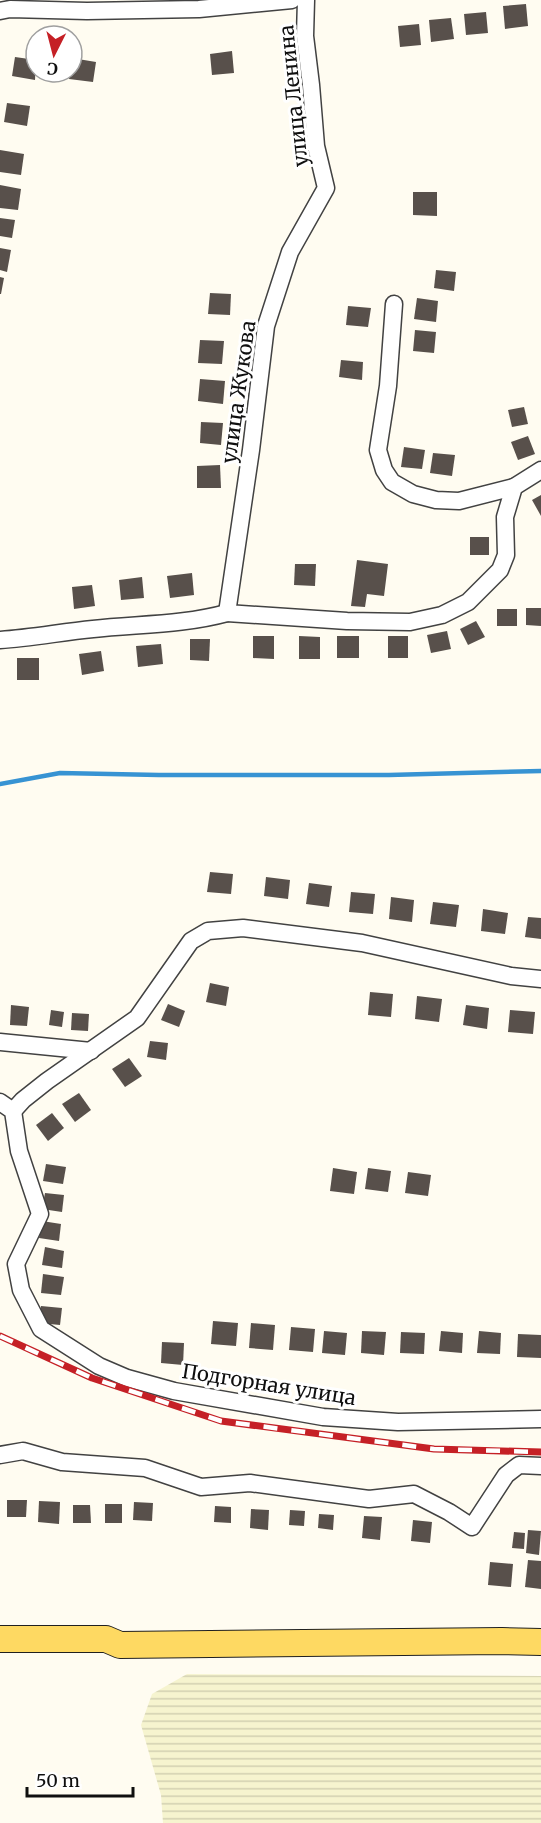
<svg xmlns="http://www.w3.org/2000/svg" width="541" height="1823" font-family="Merriweather,serif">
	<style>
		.farmland { fill: url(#farmland-rules) }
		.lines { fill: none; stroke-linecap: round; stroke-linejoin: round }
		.stream { stroke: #3793d3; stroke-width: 4.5 }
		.building { fill: #58504b }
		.street-casing { stroke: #424242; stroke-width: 19 }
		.primary-casing { stroke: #202020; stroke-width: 28 }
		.street { stroke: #fff; stroke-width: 16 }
		.primary { stroke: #fed962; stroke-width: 26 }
		.rail-casing { stroke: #c52026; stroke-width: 7 }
		.rail { stroke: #fff; stroke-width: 4.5; stroke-dasharray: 14; stroke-linecap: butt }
		.labels { text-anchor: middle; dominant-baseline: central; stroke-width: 6; stroke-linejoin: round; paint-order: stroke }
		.street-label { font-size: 20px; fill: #0f0f0f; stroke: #fff }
	</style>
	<defs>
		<pattern id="farmland-rules" width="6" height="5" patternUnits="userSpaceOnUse" patternTransform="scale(1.5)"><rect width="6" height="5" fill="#f6f4cf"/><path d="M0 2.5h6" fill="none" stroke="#d2d0b1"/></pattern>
	</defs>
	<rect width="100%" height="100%" fill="#fffcf1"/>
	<polygon class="farmland" points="187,1674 541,1676 541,1823 163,1823 161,1795 141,1725 152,1694"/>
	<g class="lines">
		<polyline class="stream" points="0,784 60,773 159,775 389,775 541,771"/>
	</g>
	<g class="building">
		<polygon points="526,4 528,26 505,29 503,6"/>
		<polygon points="486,12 488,33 466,35 464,14"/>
		<polygon points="451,18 454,39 431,42 429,20"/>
		<polygon points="419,24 421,45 400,47 398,26"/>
		<polygon points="232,51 234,73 212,75 210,54"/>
		<polygon points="15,57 36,60 35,80 12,76"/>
		<polygon points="72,58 96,62 93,82 69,79 70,72 72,72"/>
		<polygon points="7,103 30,106 27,126 4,122"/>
		<polygon points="0,150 24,154 21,175 0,172"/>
		<polygon points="0,185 21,189 18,210 0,208"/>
		<polygon points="413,192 437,192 437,216 413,215"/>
		<polygon points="0,218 15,220 12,238 0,236"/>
		<polygon points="0,248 11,250 7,272 0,270"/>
		<polygon points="436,270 456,272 454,291 434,288"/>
		<polygon points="0,277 4,278 1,294 0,294"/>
		<polygon points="210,293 231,294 230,315 208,314"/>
		<polygon points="417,298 438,301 436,322 414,319"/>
		<polygon points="348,306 371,308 368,327 346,325"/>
		<polygon points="415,330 436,332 434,353 413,351"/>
		<polygon points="200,340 224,341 222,364 198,363"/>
		<polygon points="341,360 363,362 362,380 339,377"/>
		<polygon points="200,379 225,381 223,404 198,401"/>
		<polygon points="524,407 528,424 512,427 508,410"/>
		<polygon points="201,422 223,423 221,445 200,443"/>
		<polygon points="528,436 535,454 518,460 511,442"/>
		<polygon points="404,447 425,450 422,469 401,467"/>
		<polygon points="433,453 455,455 452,476 430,473"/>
		<polygon points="220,465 221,488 197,488 197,466"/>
		<polygon points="541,495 541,516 532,500"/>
		<rect x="470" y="537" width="19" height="18"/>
		<polygon points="357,560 388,564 384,596 367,594 365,607 351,606"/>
		<polygon points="295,564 316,564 315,586 294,585"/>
		<polygon points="192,573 194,595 170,598 167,576"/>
		<polygon points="142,577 144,598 121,600 119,580"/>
		<polygon points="92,585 95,606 74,609 72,587"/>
		<polygon points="526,608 541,608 541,626 526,625"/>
		<rect x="497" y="609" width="20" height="17"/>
		<polygon points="476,621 485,637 468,645 460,629"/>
		<polygon points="447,631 451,649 431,653 427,635"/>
		<polygon points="253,636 274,636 274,659 253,658"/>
		<polygon points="299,636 320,637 320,659 299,659"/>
		<rect x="337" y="636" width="22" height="22"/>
		<rect x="388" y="636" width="20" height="22"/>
		<polygon points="190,639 210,639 209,661 190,660"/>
		<polygon points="161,644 163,664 138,667 136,646"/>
		<polygon points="101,651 104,671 82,675 79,654"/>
		<rect x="17" y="658" width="22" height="22"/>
		<polygon points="210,872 233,874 231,894 207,892"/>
		<polygon points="266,877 290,880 288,899 264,896"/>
		<polygon points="309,883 332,886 329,907 306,904"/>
		<polygon points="351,892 375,894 373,914 349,912"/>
		<polygon points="391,897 414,900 412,922 389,919"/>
		<polygon points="433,902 459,905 456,927 430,924"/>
		<polygon points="483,909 508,913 505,934 481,931"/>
		<polygon points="528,917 541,918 541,939 525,937"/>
		<polygon points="210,983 229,987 226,1006 206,1002"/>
		<polygon points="370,992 393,994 391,1017 368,1015"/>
		<polygon points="417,996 442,999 439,1022 415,1019"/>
		<polygon points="168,1004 185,1011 179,1027 161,1020"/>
		<polygon points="11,1005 29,1007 27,1026 10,1025"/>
		<polygon points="466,1005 489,1008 487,1029 463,1025"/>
		<polygon points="51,1010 64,1012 62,1027 49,1025"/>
		<polygon points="510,1010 535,1012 533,1034 508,1032"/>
		<polygon points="72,1013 89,1014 88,1031 71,1030"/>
		<polygon points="150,1041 168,1043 166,1060 147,1057"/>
		<polygon points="129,1058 142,1076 125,1087 112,1069"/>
		<polygon points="79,1093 91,1110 75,1122 62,1104"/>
		<polygon points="52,1113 64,1128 48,1141 36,1125"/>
		<polygon points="46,1164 66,1167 63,1184 43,1181"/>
		<polygon points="333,1168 357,1172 354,1194 330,1191"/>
		<polygon points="368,1168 391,1171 388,1192 365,1189"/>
		<polygon points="408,1172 431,1175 428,1196 405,1193"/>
		<polygon points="45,1193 64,1195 62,1212 42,1209"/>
		<polygon points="42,1221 61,1224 59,1241 39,1238"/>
		<polygon points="45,1247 64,1251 62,1268 42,1265"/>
		<polygon points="43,1274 64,1277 61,1295 41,1293"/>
		<polygon points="41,1306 62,1308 60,1325 39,1323"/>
		<polygon points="213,1321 238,1323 236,1346 211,1344"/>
		<polygon points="251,1323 275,1325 273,1350 249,1348"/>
		<polygon points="291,1327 315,1329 313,1352 289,1350"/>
		<polygon points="324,1331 347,1333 345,1355 322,1353"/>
		<polygon points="362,1331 386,1332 384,1355 361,1353"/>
		<polygon points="441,1331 463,1333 462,1353 439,1351"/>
		<polygon points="479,1331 501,1333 500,1354 477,1353"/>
		<polygon points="401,1332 425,1333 424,1354 400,1353"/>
		<polygon points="518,1334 541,1335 541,1358 517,1357"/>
		<polygon points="162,1342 184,1343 183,1365 161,1363"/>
		<polygon points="7,1500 27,1500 26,1517 7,1517"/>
		<polygon points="39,1501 60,1502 59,1524 38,1522"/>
		<polygon points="134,1502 153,1503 152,1521 133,1520"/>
		<rect x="105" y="1504" width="17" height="19"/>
		<polygon points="73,1505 90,1505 91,1523 73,1523"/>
		<polygon points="215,1506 231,1507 231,1523 214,1522"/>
		<polygon points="251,1509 269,1510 268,1530 250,1528"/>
		<polygon points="290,1510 305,1511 304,1526 289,1525"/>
		<polygon points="319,1514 334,1515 333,1530 318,1528"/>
		<polygon points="364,1516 382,1517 380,1540 362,1538"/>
		<polygon points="413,1520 432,1522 430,1543 411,1541"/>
		<polygon points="528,1530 541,1531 539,1555 526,1553"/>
		<polygon points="514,1532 525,1533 524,1549 512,1548"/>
		<polygon points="528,1560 541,1561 541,1589 525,1587"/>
		<polygon points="490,1562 513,1564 511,1587 488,1585"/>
	</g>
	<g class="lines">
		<defs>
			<g id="street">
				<polyline points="306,0 305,36 311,85 316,146 326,188 290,252 266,326 251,450 227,613 347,621 410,622 442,615 468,602 500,570 506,555 505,517 514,487 541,470"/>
				<polyline points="0,11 10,9 87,11 199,9 292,0"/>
				<polyline points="394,304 388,386 378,450 384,470 392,482 413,494 436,500 459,501 514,487"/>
				<path d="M0,640C31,638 62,632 93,629C138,624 183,625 227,613"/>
				<polyline points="0,1042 91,1051"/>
				<polyline points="0,1102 13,1111 19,1151 40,1214 16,1264 21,1290 41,1329 99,1366 127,1378 174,1391 323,1417 398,1422 541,1419"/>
				<polyline points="13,1111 23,1100 47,1081 137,1018 191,941 208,931 243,928 362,943 511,976 541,979"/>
				<polyline points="0,1455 23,1451 62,1462 145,1468 201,1487 250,1483 369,1499 414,1494 449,1512 472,1527 506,1475 519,1465 541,1466"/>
			</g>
			<polyline id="primary" points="0,1639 106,1639 120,1645 502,1641 541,1642"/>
		</defs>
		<use href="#street" class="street-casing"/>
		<use href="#primary" class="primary-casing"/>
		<use href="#street" class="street"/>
		<use href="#primary" class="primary"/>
		<defs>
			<polyline id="rail" points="0,1336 92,1378 221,1421 434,1449 541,1452"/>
		</defs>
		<use href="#rail" class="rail-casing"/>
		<use href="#rail" class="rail"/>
	</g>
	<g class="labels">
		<g class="street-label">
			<text transform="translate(293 96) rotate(-96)">улица Ленина</text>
			<text transform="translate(238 392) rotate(-82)">улица Жукова</text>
			<text transform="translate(269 1384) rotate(9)">Подгорная улица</text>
		</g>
	</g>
	<g transform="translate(54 54) rotate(186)"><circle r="28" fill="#ffffff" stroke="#9f9f9f" stroke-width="1.5"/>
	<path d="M0-4.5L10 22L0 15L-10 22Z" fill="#c52026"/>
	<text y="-9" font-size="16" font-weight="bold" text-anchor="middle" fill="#0f0f0f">С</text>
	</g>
	<path d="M27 1787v9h106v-9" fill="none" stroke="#0f0f0f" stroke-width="3"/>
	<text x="36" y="1787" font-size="18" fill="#0f0f0f" stroke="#ffffff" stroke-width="4.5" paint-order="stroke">50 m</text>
</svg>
